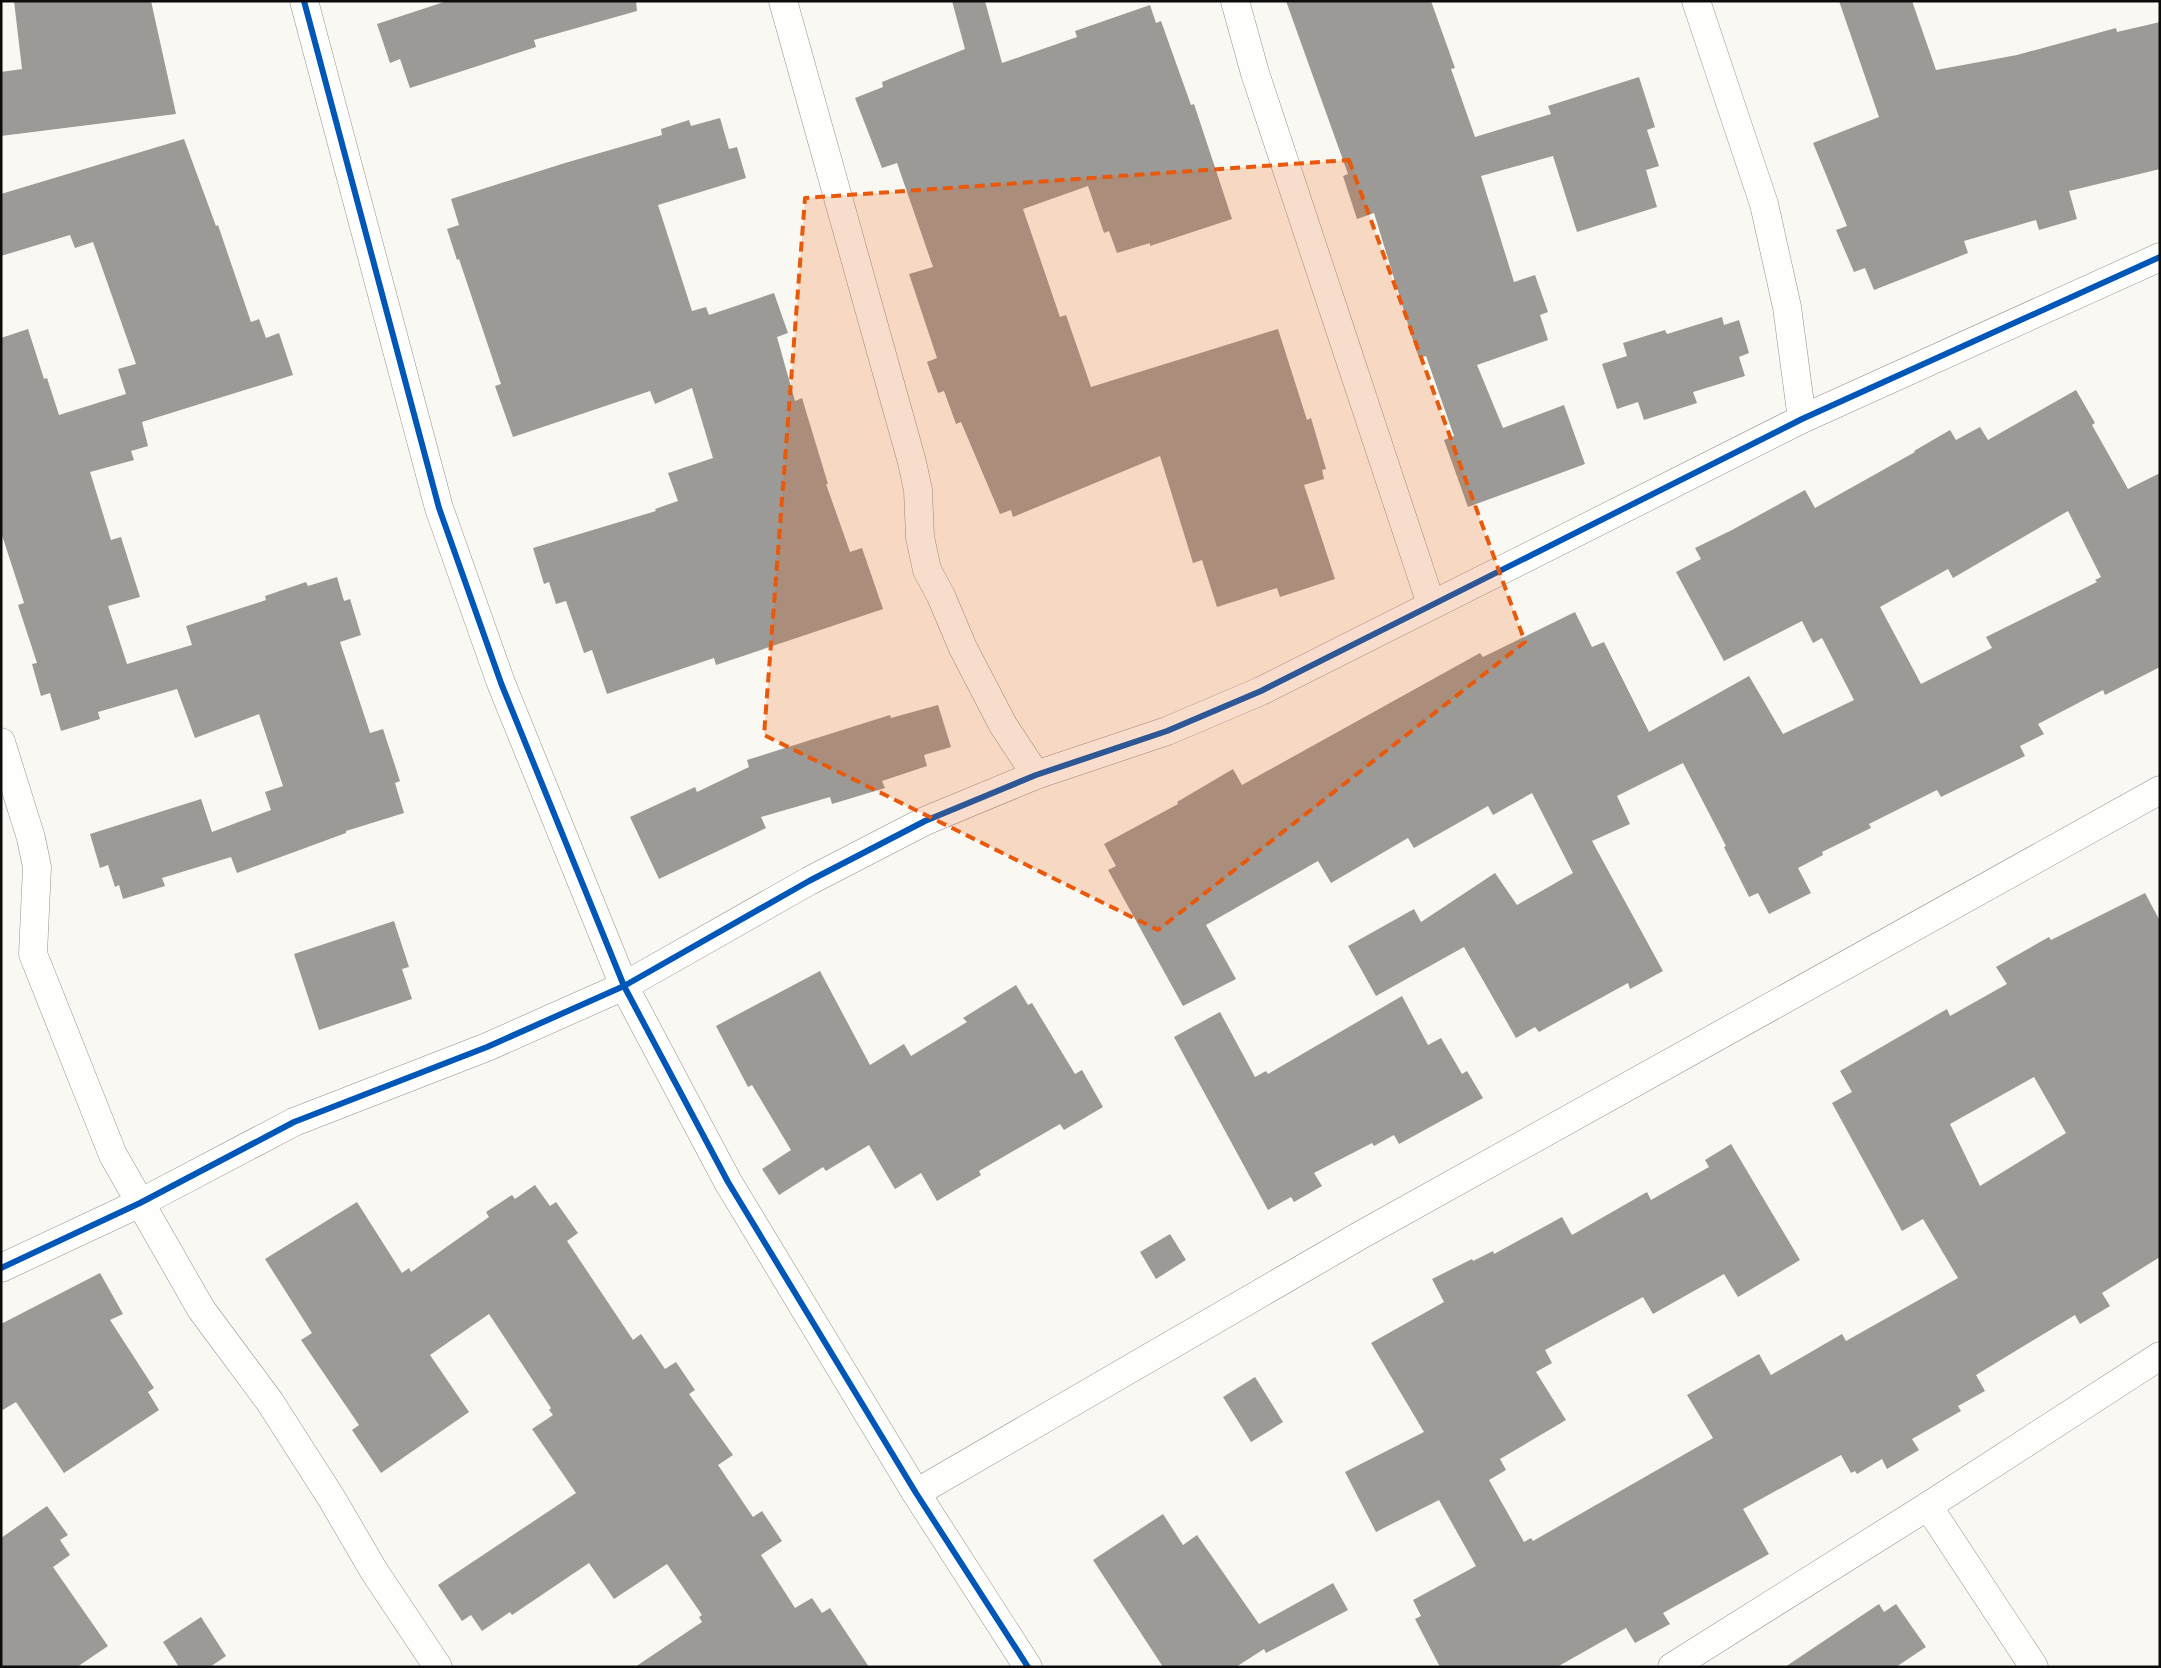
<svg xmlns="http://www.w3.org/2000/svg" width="2161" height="1668" font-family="'Libre Baskerville',serif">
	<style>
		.building { fill: #9c9a97; fill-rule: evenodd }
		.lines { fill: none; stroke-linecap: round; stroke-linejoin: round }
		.minor-casing { stroke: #939290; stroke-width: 29 }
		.minor { stroke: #fefefd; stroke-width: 28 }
		.cycleway-casing { stroke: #fff; stroke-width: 9 }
		.cycleway { stroke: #0057b8; stroke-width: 6 }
		.marked { fill: #e8590c; fill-opacity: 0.2; stroke: #e8590c; stroke-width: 4; stroke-dasharray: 10 6; stroke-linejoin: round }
	</style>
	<rect width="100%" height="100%" fill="#faf8f2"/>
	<g class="building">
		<polygon points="14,1 151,1 176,114 1,136 1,72 22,69"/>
		<polygon points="447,1 636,1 637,11 534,40 536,47 410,88 400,59 390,63 377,24"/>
		<polygon points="952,1 985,1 1002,63 1077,37 1075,31 1150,5 1156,23 1161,21 1191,105 1194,104 1232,219 1150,246 1150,243 1117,253 1109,231 1104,233 1088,186 1023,209 1060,317 1066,315 1091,387 1278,329 1307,420 1311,418 1326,469 1322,470 1324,479 1304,485 1335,579 1280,597 1277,588 1217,607 1202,560 1193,563 1160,456 1013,517 1011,510 1000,514 961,422 956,424 944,391 938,393 927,362 937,358 909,274 933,267 897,163 882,168 855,98 883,87 882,82 965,49"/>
		<polygon points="1286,1 1431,1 1455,68 1451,69 1475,137 1551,114 1548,106 1639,77 1655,127 1647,130 1659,166 1646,170 1657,207 1577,232 1553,156 1481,176 1514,282 1535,275 1548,312 1540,315 1548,340 1477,365 1503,428 1564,405 1585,464 1468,507 1444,440 1454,436 1426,356 1419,358 1412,337 1374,213 1357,219 1343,176 1348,174"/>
		<polygon points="1839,1 1912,1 1936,70 2017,55 2116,28 2117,32 2160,22 2160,169 2069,191 2077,219 2039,230 2036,220 1964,241 1968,253 1874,290 1865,268 1854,272 1836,230 1847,226 1813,143 1879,117"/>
		<polygon points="720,118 729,149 737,147 746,178 658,205 692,311 706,307 709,315 774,293 788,333 777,337 795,401 802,398 828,484 826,484 850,552 862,548 883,609 716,665 714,658 607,694 592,650 584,653 566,601 556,604 549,582 544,584 533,548 656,511 655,509 678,501 668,473 713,458 692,388 655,404 650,391 513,437 495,386 501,384 459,259 457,260 447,229 459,225 451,199 565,163 662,135 661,129 689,120 691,126"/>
		<polygon points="184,139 216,226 218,225 251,322 259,319 266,338 279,333 293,375 142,422 148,446 131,451 134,460 90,472 111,540 121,537 140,597 108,606 127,664 192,645 186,626 266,600 265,596 306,582 308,586 337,577 344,601 350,599 361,635 340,642 370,733 383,729 400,781 395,783 404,813 346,831 346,833 237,873 231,857 162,878 165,886 123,899 119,885 115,887 108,865 100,868 90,834 201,799 212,832 271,810 265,792 283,786 259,714 195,738 177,689 98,712 100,719 61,731 50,693 41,696 32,664 37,663 18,605 24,603 1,532 1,338 28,329 44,379 47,378 59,415 126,394 118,369 136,364 93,242 75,248 70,235 1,256 1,194"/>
		<polygon points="1722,317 1724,325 1739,320 1749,353 1739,357 1745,376 1693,392 1697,403 1644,420 1638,402 1617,409 1602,364 1627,356 1623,343 1665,330 1667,334"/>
		<path d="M2076,390L2095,423L2092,425L2128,489L2160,473V667L2105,695L2103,690L2038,724L2044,734L2020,746L2025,756L1941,797L1937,790L1869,824L1871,828L1822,852L1823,855L1798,868L1811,893L1769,914L1758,893L1749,897L1724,847L1726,846L1683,763L1617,796L1630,824L1592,841L1663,971L1630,989L1628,983L1539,1032L1535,1027L1516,1038L1464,947L1376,996L1348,946L1414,909L1421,922L1495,873L1517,905L1573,873L1532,793L1493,815L1488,806L1414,848L1408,838L1331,883L1318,861L1206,925L1236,979L1183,1006L1108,870L1116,866L1104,844L1178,804L1177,802L1233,769L1242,785L1480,653L1483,657L1575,612L1592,647L1604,642L1649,732L1749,676L1783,734L1854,700L1822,638L1813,643L1802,621L1724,661L1676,572L1701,559L1695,548L1732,530L1805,490L1815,508L1915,452L1914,451L1950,430L1956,440L1980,427L1988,440ZM2068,511L2101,577L2095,580L2097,582L1986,637L1992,648L1921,684L1880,607L1948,569L1953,578Z"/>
		<polygon points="938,705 951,747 924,755 927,766 882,781 885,788 832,804 830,797 761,817 766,828 659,879 630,817 695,787 697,792 749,767 747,760 890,715 891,718"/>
		<path d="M2145,893L2160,921V1257L2102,1293L2110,1306L2080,1324L2075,1315L1976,1375L1985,1391L1958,1406L1961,1411L1912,1439L1919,1450L1887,1469L1882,1459L1857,1474L1855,1471L1851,1473L1841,1455L1743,1509L1769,1554L1663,1613L1670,1624L1635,1643L1626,1628L1557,1667H1440L1415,1619L1421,1616L1413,1600L1476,1566L1439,1500L1376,1532L1345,1472L1424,1432L1371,1343L1444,1302L1432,1279L1472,1259L1473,1261L1493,1251L1494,1254L1562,1217L1572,1235L1647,1192L1651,1200L1709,1167L1705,1160L1731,1144L1800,1260L1738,1297L1724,1274L1653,1314L1643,1297L1545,1350L1552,1363L1536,1372L1566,1420L1500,1459L1506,1470L1489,1480L1524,1542L1531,1538L1533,1541L1713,1438L1687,1395L1759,1354L1771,1375L1842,1334L1846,1341L1958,1278L1923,1219L1902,1231L1832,1103L1852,1092L1840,1071L1947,1009L1950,1016L2007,984L1996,967L2049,937L2051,940ZM2034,1077L2066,1133L1980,1186L1950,1124Z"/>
		<polygon points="394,921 409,967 402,969 412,999 319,1030 294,954"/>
		<polygon points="820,971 870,1065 904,1044 911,1056 967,1022 963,1018 1016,985 1028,1005 1032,1003 1075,1074 1082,1070 1103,1107 1064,1130 1060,1124 979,1171 981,1175 937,1201 921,1173 895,1189 869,1145 826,1171 823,1167 779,1195 762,1169 791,1150 752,1085 748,1087 716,1026"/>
		<polygon points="1402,996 1428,1045 1441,1038 1462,1074 1467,1071 1483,1098 1399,1144 1394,1135 1374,1146 1372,1143 1314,1173 1322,1186 1294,1202 1291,1197 1268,1210 1174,1037 1220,1012 1255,1077 1266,1071 1268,1074"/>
		<polygon points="535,1185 550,1206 556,1202 578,1233 567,1241 633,1340 641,1334 665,1369 676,1362 695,1390 689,1394 733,1455 718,1465 753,1517 762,1511 782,1541 761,1555 795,1608 812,1598 822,1613 830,1608 869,1667 635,1667 702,1622 699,1617 702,1615 667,1564 614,1599 589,1563 512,1615 510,1612 482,1631 471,1615 462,1621 438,1585 576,1493 532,1429 553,1415 549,1410 551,1408 489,1314 430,1355 469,1412 381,1473 352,1430 359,1425 301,1340 312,1333 265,1259 357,1202 402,1273 409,1268 411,1272 489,1217 486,1212 512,1195 515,1199"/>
		<polygon points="1170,1234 1186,1260 1156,1279 1140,1252"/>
		<polygon points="100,1273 123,1314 110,1320 154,1388 148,1392 159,1410 64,1473 16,1402 1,1411 1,1324"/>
		<polygon points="1255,1377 1283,1422 1251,1442 1223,1397"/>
		<polygon points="47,1506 68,1535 60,1540 70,1555 53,1567 108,1646 77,1667 1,1667 1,1538"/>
		<polygon points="1163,1514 1183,1545 1197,1535 1259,1624 1333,1583 1348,1610 1266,1653 1264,1649 1236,1667 1163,1667 1093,1560"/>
		<polygon points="1879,1604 1884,1612 1896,1604 1926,1647 1896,1667 1785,1667"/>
		<polygon points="201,1617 226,1656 210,1667 179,1667 163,1642"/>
	</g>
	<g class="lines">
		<defs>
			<g id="minor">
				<polyline points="304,1 439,508 501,683 624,986 728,1182 916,1493 1028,1667"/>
				<polyline points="783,1 912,462 918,490 920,537 927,570 941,596 963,648 1003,725 1036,775"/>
				<polyline points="1235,1 1255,73 1431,604"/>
				<polyline points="1696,1 1764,204 1787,307 1802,419"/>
				<polyline points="1,742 31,838 37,867 33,954 113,1155 201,1309 270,1402 332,1499 374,1571 438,1667"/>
				<polyline points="1,1268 140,1203 294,1122 487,1047 624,986 809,881 925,821 1036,775 1167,731 1261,691 1802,419 2160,257"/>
				<polyline points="916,1493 1359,1236 2160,790"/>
				<polyline points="1928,1506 2034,1667"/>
				<polyline points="1672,1667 1928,1506 2160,1356"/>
			</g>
		</defs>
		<use href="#minor" class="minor-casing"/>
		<use href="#minor" class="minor"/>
		<defs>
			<g id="cycleway">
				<polyline points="304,1 439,508 501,683 624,986 728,1182 916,1493 1028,1667"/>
				<polyline points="1,1268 140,1203 294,1122 487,1047 624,986 809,881 925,821 1036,775 1167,731 1261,691 1802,419 2160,257"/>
			</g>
		</defs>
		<use href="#cycleway" class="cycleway-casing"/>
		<use href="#cycleway" class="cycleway"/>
	</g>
	<path class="marked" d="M1349,160L1525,642L1158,930L764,735L805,198Z"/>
	<rect width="2161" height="1668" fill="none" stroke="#0c0c0c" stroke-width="5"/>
</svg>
